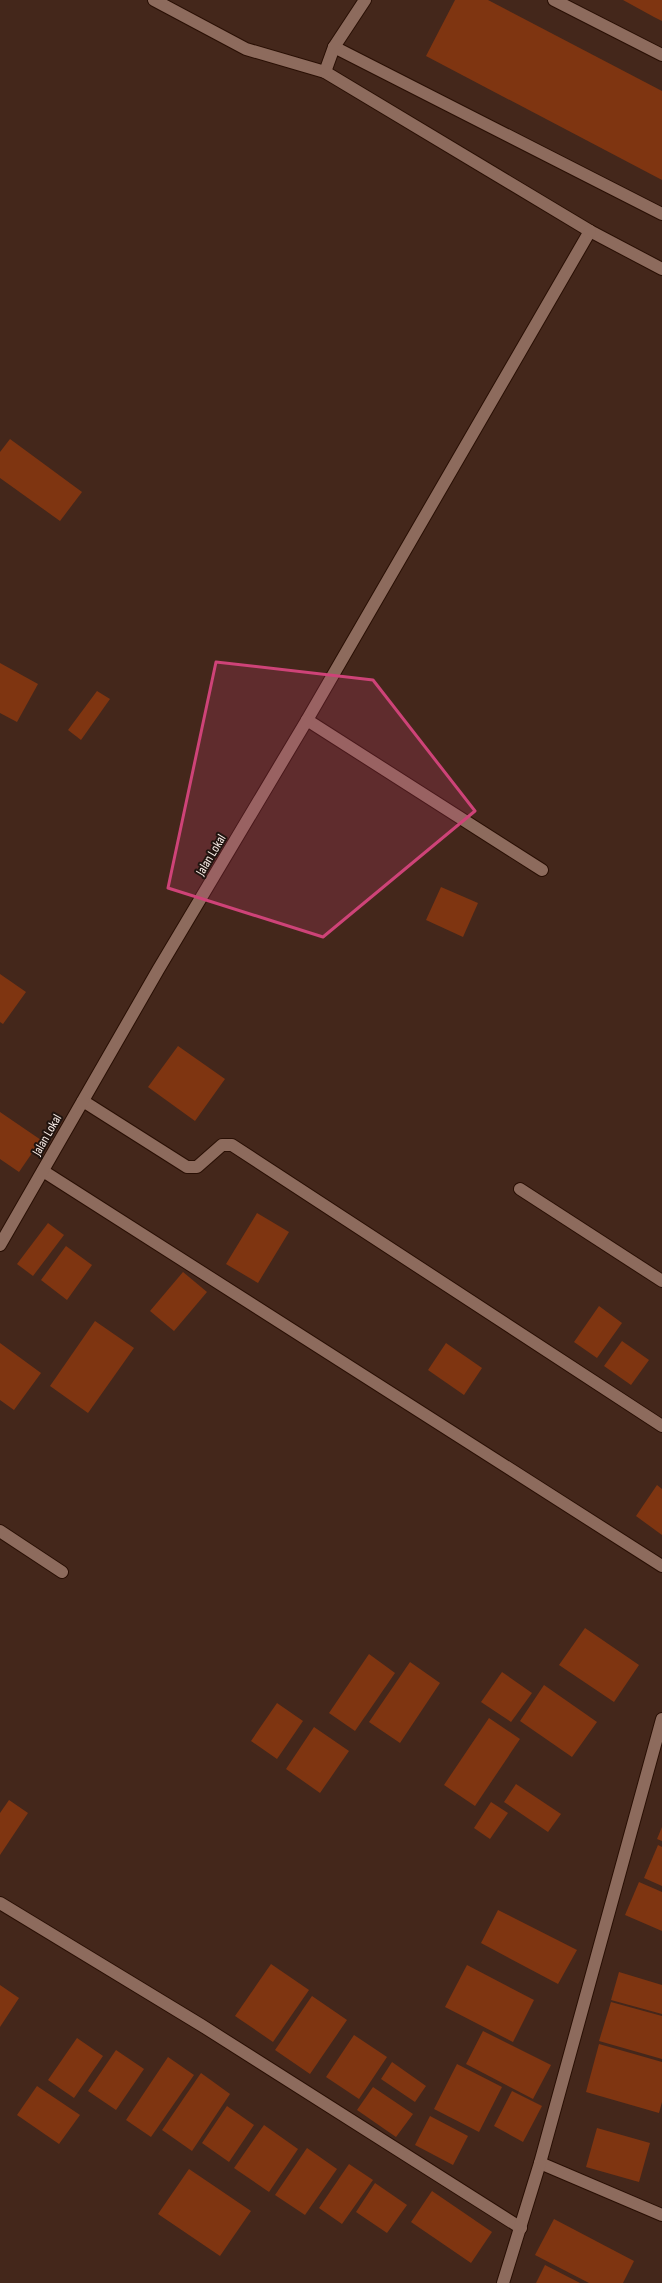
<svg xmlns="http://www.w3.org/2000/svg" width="662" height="2283" font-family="'Sofia Sans Condensed',sans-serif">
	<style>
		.building { fill: #7f3511 }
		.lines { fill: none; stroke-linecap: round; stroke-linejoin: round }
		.minor-casing { stroke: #290f04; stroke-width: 14 }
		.minor { stroke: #8d6b5d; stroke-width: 12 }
		.marked { fill: #ce4378; fill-opacity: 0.2; stroke: #ce4378; stroke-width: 3; stroke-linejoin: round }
		.labels { text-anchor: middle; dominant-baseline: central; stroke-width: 4; stroke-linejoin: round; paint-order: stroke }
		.street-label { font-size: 13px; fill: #fdf1ec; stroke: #21140f }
	</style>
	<rect width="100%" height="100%" fill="#44271b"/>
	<g class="building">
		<polygon points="455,0 488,0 662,91 662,180 426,56"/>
		<polygon points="623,0 662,0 662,21 654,17"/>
		<polygon points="10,439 82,492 60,521 0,478 0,452"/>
		<polygon points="0,663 38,684 17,722 0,713"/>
		<polygon points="97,691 110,699 81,740 68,730"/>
		<polygon points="441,887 478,903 463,937 426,920"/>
		<polygon points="0,974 26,992 3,1024 0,1022"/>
		<polygon points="178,1046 225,1079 195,1121 148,1087"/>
		<polygon points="0,1112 41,1140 19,1172 0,1159"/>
		<polygon points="257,1213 289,1232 258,1283 226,1264"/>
		<polygon points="48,1223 64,1235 33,1276 17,1264"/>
		<polygon points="66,1246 92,1265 67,1300 41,1280"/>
		<polygon points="183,1272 207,1292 174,1331 150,1311"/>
		<polygon points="599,1306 622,1323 597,1358 574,1342"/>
		<polygon points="95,1321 134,1348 88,1413 50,1386"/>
		<polygon points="622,1341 649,1360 631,1385 604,1366"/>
		<polygon points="0,1343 41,1373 14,1410 0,1400"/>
		<polygon points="446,1343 482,1368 464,1395 428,1370"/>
		<polygon points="657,1485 662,1489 662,1535 636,1516"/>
		<polygon points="585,1628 639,1665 614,1702 559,1665"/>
		<polygon points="369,1654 395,1673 355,1731 329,1713"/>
		<polygon points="410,1662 440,1683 400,1743 369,1722"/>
		<polygon points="502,1672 532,1693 511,1722 481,1702"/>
		<polygon points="544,1685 597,1722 572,1757 520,1721"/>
		<polygon points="277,1703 303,1721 277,1759 251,1741"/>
		<polygon points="489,1718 520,1739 475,1806 444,1785"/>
		<polygon points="314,1727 349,1751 320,1793 286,1769"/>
		<polygon points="516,1784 561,1814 548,1832 504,1802"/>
		<polygon points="9,1800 28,1813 0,1855 0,1813"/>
		<polygon points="491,1802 508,1813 490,1839 474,1828"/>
		<polygon points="662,1827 662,1841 657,1839"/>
		<polygon points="658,1845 662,1847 662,1886 644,1878"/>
		<polygon points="639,1882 662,1892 662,1931 625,1915"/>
		<polygon points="498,1910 577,1950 558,1984 481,1943"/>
		<polygon points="271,1964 309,1990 273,2042 235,2016"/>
		<polygon points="467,1965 534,2000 513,2042 445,2007"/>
		<polygon points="619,1972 662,1985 662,2014 611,2000"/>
		<polygon points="0,1985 19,1998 0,2027"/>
		<polygon points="312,1996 347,2020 310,2074 275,2050"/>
		<polygon points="611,2002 662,2016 662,2059 599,2041"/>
		<polygon points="483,2031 551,2065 533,2099 466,2064"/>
		<polygon points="354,2035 387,2057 359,2099 326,2077"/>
		<polygon points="77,2038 103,2056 74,2098 48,2080"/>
		<polygon points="599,2044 662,2062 662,2102 659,2113 586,2092"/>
		<polygon points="116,2050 144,2069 116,2110 88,2091"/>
		<polygon points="168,2057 194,2075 151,2137 126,2120"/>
		<polygon points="392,2062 426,2086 415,2102 381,2079"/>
		<polygon points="457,2064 502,2087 479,2132 434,2109"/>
		<polygon points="201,2073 230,2094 192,2151 162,2130"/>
		<polygon points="37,2086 80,2115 59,2144 17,2115"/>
		<polygon points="373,2087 413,2114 396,2137 357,2110"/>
		<polygon points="512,2091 542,2106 523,2142 494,2126"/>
		<polygon points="227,2106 254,2125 229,2162 202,2143"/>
		<polygon points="430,2116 468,2136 453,2165 415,2145"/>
		<polygon points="264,2125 298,2149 269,2192 234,2168"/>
		<polygon points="597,2128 650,2143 639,2182 586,2167"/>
		<polygon points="307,2148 337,2169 305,2215 275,2195"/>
		<polygon points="349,2164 373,2180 342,2224 319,2208"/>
		<polygon points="189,2169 251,2211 220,2256 158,2214"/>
		<polygon points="375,2183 407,2205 387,2233 356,2212"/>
		<polygon points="432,2191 492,2232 471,2263 411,2222"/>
		<polygon points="554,2219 634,2261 623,2283 589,2283 535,2255"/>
		<polygon points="545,2265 580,2283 536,2283"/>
	</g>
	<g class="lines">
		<defs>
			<g id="minor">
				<polyline points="154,0 246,49 325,72 590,231 662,269"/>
				<polyline points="554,0 662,55"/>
				<polyline points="334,47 662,214"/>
				<polyline points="325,72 334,47 365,0"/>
				<polyline points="307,720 590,231"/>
				<polyline points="83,1101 187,1167 197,1167 222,1145 232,1145 662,1426"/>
				<polyline points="43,1171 662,1566"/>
				<polyline points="520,1189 662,1281"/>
				<polyline points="0,1245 158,970 307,720 542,870"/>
				<polyline points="0,1531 62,1572"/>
				<polyline points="0,1903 201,2025 521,2228"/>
				<polyline points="540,2163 662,2215"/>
				<polyline points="503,2283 540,2163 662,1719"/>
			</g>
		</defs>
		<use href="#minor" class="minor-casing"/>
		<use href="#minor" class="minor"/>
	</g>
	<path class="marked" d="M216,662L373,680L475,811L323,937L168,888Z"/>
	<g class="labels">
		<g class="street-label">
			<text transform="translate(211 855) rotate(-59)">Jalan Lokal</text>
			<text transform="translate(47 1135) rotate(-60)">Jalan Lokal</text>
		</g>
	</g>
</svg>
